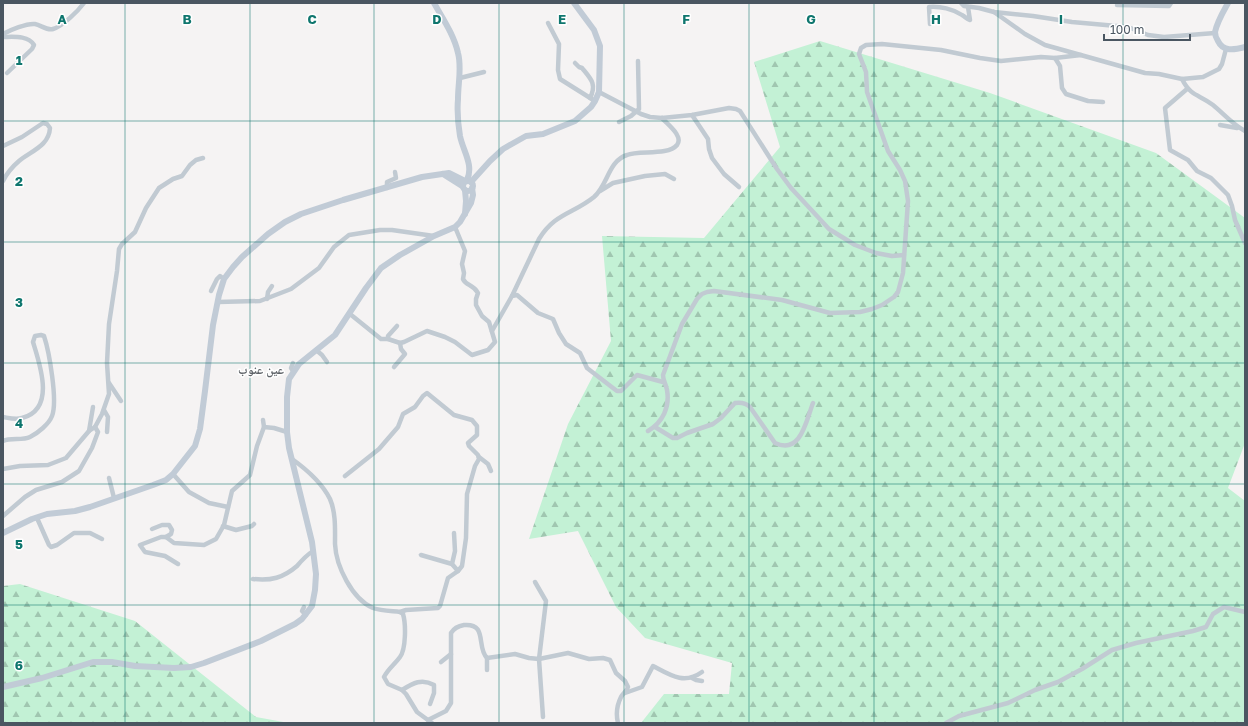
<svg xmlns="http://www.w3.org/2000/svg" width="1248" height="726" font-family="'Golos Text','Noto Naskh Arabic',sans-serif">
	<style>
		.forest { fill: url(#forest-firs) }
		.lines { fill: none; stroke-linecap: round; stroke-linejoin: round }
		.street { stroke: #c1cad2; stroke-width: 4.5 }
		.secondary { stroke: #c1cbd6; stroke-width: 6 }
		.grid { fill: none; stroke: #0f766e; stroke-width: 1; stroke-opacity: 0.55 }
		.labels { text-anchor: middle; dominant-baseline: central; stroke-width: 3; stroke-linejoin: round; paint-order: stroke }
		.quarter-label { font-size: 12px; font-weight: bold; fill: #5f6368; stroke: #fff }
		.grid-label { font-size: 13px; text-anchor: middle; font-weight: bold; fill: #0f766e; stroke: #fff; stroke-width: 3; stroke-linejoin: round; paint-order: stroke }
	</style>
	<defs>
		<pattern id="forest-firs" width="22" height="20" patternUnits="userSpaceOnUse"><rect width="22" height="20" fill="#c3f1d5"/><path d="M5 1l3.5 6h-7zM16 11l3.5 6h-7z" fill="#a0c6b0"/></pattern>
	</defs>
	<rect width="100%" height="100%" fill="#f5f3f3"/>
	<g class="forest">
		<polygon points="820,41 990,93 1156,153 1245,218 1245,443 1228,488 1245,501 1245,723 641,723 664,694 729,694 732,663 645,638 616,607 578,531 529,539 568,424 611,341 602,236 704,238 780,147 754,62"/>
		<polygon points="20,584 135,621 256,717 289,723 3,723 3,586"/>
	</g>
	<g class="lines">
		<g class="street">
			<polyline points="961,3 964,6 979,8 994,12 1033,16 1072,22 1128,27 1148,35 1164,37 1215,33"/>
			<polyline points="1117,5 1169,6 1171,3"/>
			<polyline points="994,12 1025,34 1045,45 1145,73 1159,74 1182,79 1203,77 1219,69 1222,64 1226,49"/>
			<polyline points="548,23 559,44 558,70 560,79 595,101"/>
			<path d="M930,24L929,7C940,6 953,9 962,15C966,17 966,19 970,20L968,7"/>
			<path d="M3,34C10,30 27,23 35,24C41,25 47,31 53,29C63,26 78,11 84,3"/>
			<path d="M3,37C13,37 28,35 34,45L32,49L7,73"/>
			<polyline points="1055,58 1060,66 1062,88 1066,94 1088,101 1103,102"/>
			<path d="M575,63L579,67L582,68C591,79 597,84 590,98"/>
			<polyline points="460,78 484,72"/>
			<path d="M1182,79C1191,97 1199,94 1213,105C1224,114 1232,124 1245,131"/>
			<polyline points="1187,89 1165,108 1170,150 1188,160 1197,171 1211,178 1228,195 1232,206 1235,220 1245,243"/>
			<polyline points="599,92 641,114 650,117 662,118 692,115 729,108 736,109 740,111 777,169 791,188 829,229 855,245 876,253 892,256 904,255"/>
			<polyline points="692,115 708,139 709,149 712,158 724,174 739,187"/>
			<polyline points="619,122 631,116 639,109 638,61"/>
			<polyline points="1220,125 1237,128"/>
			<path d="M3,146L22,137L43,123L47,124L50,128C49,146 31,151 19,161C12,167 7,173 3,181"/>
			<polyline points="387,188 387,182 396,178 395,172"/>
			<polyline points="600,191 613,183 645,176 665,174 674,179"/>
			<polyline points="211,291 217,279 220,276 224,279"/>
			<path d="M512,296L539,239C555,213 573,214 594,197C608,185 608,161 627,155C639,150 668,156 677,145C684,136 667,124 662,118"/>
			<polyline points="267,299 268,292 272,286"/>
			<polyline points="218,302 260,301 291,289 319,268 334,247 349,235 380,230 392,230 434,236"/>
			<path d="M350,314L381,339H388L400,343L404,342L427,331L445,337L455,342L472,355L488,350L495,342L489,322L482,316L476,305V299L478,293C473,284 466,286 463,279L464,273L462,264L465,251L455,227"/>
			<polyline points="492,331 512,296 517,295 538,313 553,319 559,333 566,344 580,353 587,368 613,388 617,391 621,391 637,375 663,382"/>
			<polyline points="388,339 388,336 397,326"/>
			<polyline points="316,350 322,355 327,362"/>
			<polyline points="293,363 291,368 293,371"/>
			<polyline points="394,367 405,354 401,349 400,343"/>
			<polyline points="109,383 121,401"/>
			<polyline points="104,410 108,417 107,432"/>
			<path d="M3,417C9,418 16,420 22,418C56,409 40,365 33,342L35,336L41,335L44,336C49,351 58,401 52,416C49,424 38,433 30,437C22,441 11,437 3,441"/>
			<polyline points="263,420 264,427"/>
			<path d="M655,427L673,438H677L687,433L713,424L721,418L735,403C741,402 746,403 750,407L775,443C801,455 806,421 813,403"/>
			<polyline points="89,431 93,407"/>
			<path d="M648,431C663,422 670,407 667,390C666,384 663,381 663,375L682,324L697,299L702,294L707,292L714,291L782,300L830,313L860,312L872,309L882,305L894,297L898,292L903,273L908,201L905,181L900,170L888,151L867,92L866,72L859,54L861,48L866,45L882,44L941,50L980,58L1001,61L1041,57L1055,58L1081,55"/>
			<polyline points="479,457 488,464 491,471"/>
			<path d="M292,459C306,469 322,483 330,499C336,513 335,530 335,544C336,566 352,599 373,608C381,611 391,611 400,612L403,614C406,624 406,649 400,657C395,664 388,669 384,677L388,684L402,690L406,694L417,712L432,723"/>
			<polyline points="3,469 20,466 48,465 66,458 89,431 95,427 102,414 109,394 107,363 109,324 117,271 119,249 122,244 135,232 146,208 159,188 173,179 182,176 190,165 196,160 203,158"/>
			<polyline points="173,474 189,492 209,503 228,507"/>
			<polyline points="345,476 379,449 398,427 403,414 415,407 423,396 427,393 454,415 472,420 477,426 477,435 468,443 469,446 478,455 479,459 475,466 467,494 466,538 462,566 458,571 448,578 440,606 438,608 406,610 400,612"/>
			<polyline points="109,478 114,498"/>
			<polyline points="3,516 25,497 36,490 62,482 79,471 92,448 98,432 95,427"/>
			<polyline points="37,518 49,545 51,547 57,545 74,533 90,533 102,539"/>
			<polyline points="223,526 236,530 252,526 254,524"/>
			<polyline points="152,529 162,525 169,525 172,530 171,534 166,537"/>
			<polyline points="454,533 455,551 452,564 458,571"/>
			<polyline points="421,555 452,564"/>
			<polyline points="178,564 165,556 145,552 140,545 161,537 166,537 174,543 204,545 216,539 224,525 232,491 250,475 257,446 264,427 274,428 287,432"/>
			<path d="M253,579C271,581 283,578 297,566C302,560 307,555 313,551"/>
			<polyline points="535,582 546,601 539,659 543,717"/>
			<polyline points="304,607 302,611 306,615"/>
			<polyline points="441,662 451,654"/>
			<polyline points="487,670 487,658"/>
			<polyline points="692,678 696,680 702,681"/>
			<path d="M402,690C413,683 422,678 434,685V693L430,704"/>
			<path d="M625,693L642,687L653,666C670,675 684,685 702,672"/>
			<path d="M428,720L446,711L451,703V633C454,628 458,626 464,625C488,623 476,647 487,658L515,654L529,658L539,659L568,653L589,659L603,658L610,660L616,673L625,681L628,687C627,691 623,693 621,697C617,705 616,715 618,723"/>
			<polyline points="946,723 959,716 1008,703 1035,690 1058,682 1082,669 1112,650 1136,643 1193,631 1206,627 1213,614 1224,607 1245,612"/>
		</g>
		<g class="secondary">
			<path d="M434,3C443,19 454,35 458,53C462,68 458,83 458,99C457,111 458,124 460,136C463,151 474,165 467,180"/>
			<path d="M1228,3C1223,12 1217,22 1215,32C1215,35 1216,38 1218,41C1223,52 1234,50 1245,47"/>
			<polyline points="443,174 462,186"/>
			<circle cx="468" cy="186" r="5"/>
			<polyline points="471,182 490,161 503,149 526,136 543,134 575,121 591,107 595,101 599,92 600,46 594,30 574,3"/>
			<polyline points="465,190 466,201 465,214"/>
			<polyline points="3,533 32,519 47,514 75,511 90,507 153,485 166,480 173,474 195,446 200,429 205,391 213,325 219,295 224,279 233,267 242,257 268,234 285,222 301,214 343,200 422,177 449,173 465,181"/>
			<polyline points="3,687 42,678 93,662 112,662 135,666 174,668 191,667 204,663 261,641 295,624 302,619 312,606 315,590 316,574 312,542 289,448 287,432 287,397 289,379 299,364 335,335 366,288 381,268 400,255 434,236 455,227 460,222 471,203 473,195 472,188"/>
		</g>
	</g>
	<path class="grid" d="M125,3V723M250,3V723M374,3V723M499,3V723M624,3V723M749,3V723M874,3V723M998,3V723M1123,3V723M3,121H1245M3,242H1245M3,363H1245M3,484H1245M3,605H1245"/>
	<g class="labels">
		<g class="quarter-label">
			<text x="261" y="369">عين عنوب</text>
		</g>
	</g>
	<g class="grid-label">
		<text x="62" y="24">A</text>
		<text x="187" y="24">B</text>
		<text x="312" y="24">C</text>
		<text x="437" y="24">D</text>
		<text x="562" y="24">E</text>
		<text x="686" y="24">F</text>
		<text x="811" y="24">G</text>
		<text x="936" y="24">H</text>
		<text x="1061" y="24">I</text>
		<text x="19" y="65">1</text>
		<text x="19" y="186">2</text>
		<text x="19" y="307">3</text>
		<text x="19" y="428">4</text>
		<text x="19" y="549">5</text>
		<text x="19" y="670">6</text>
	</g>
	<rect width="1248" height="726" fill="none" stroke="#4a5661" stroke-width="8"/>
	<path d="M1104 34v6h86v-6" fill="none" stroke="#4a5661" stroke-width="2"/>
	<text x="1110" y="34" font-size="12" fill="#4a5661" stroke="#ffffff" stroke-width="3" paint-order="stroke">100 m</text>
</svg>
